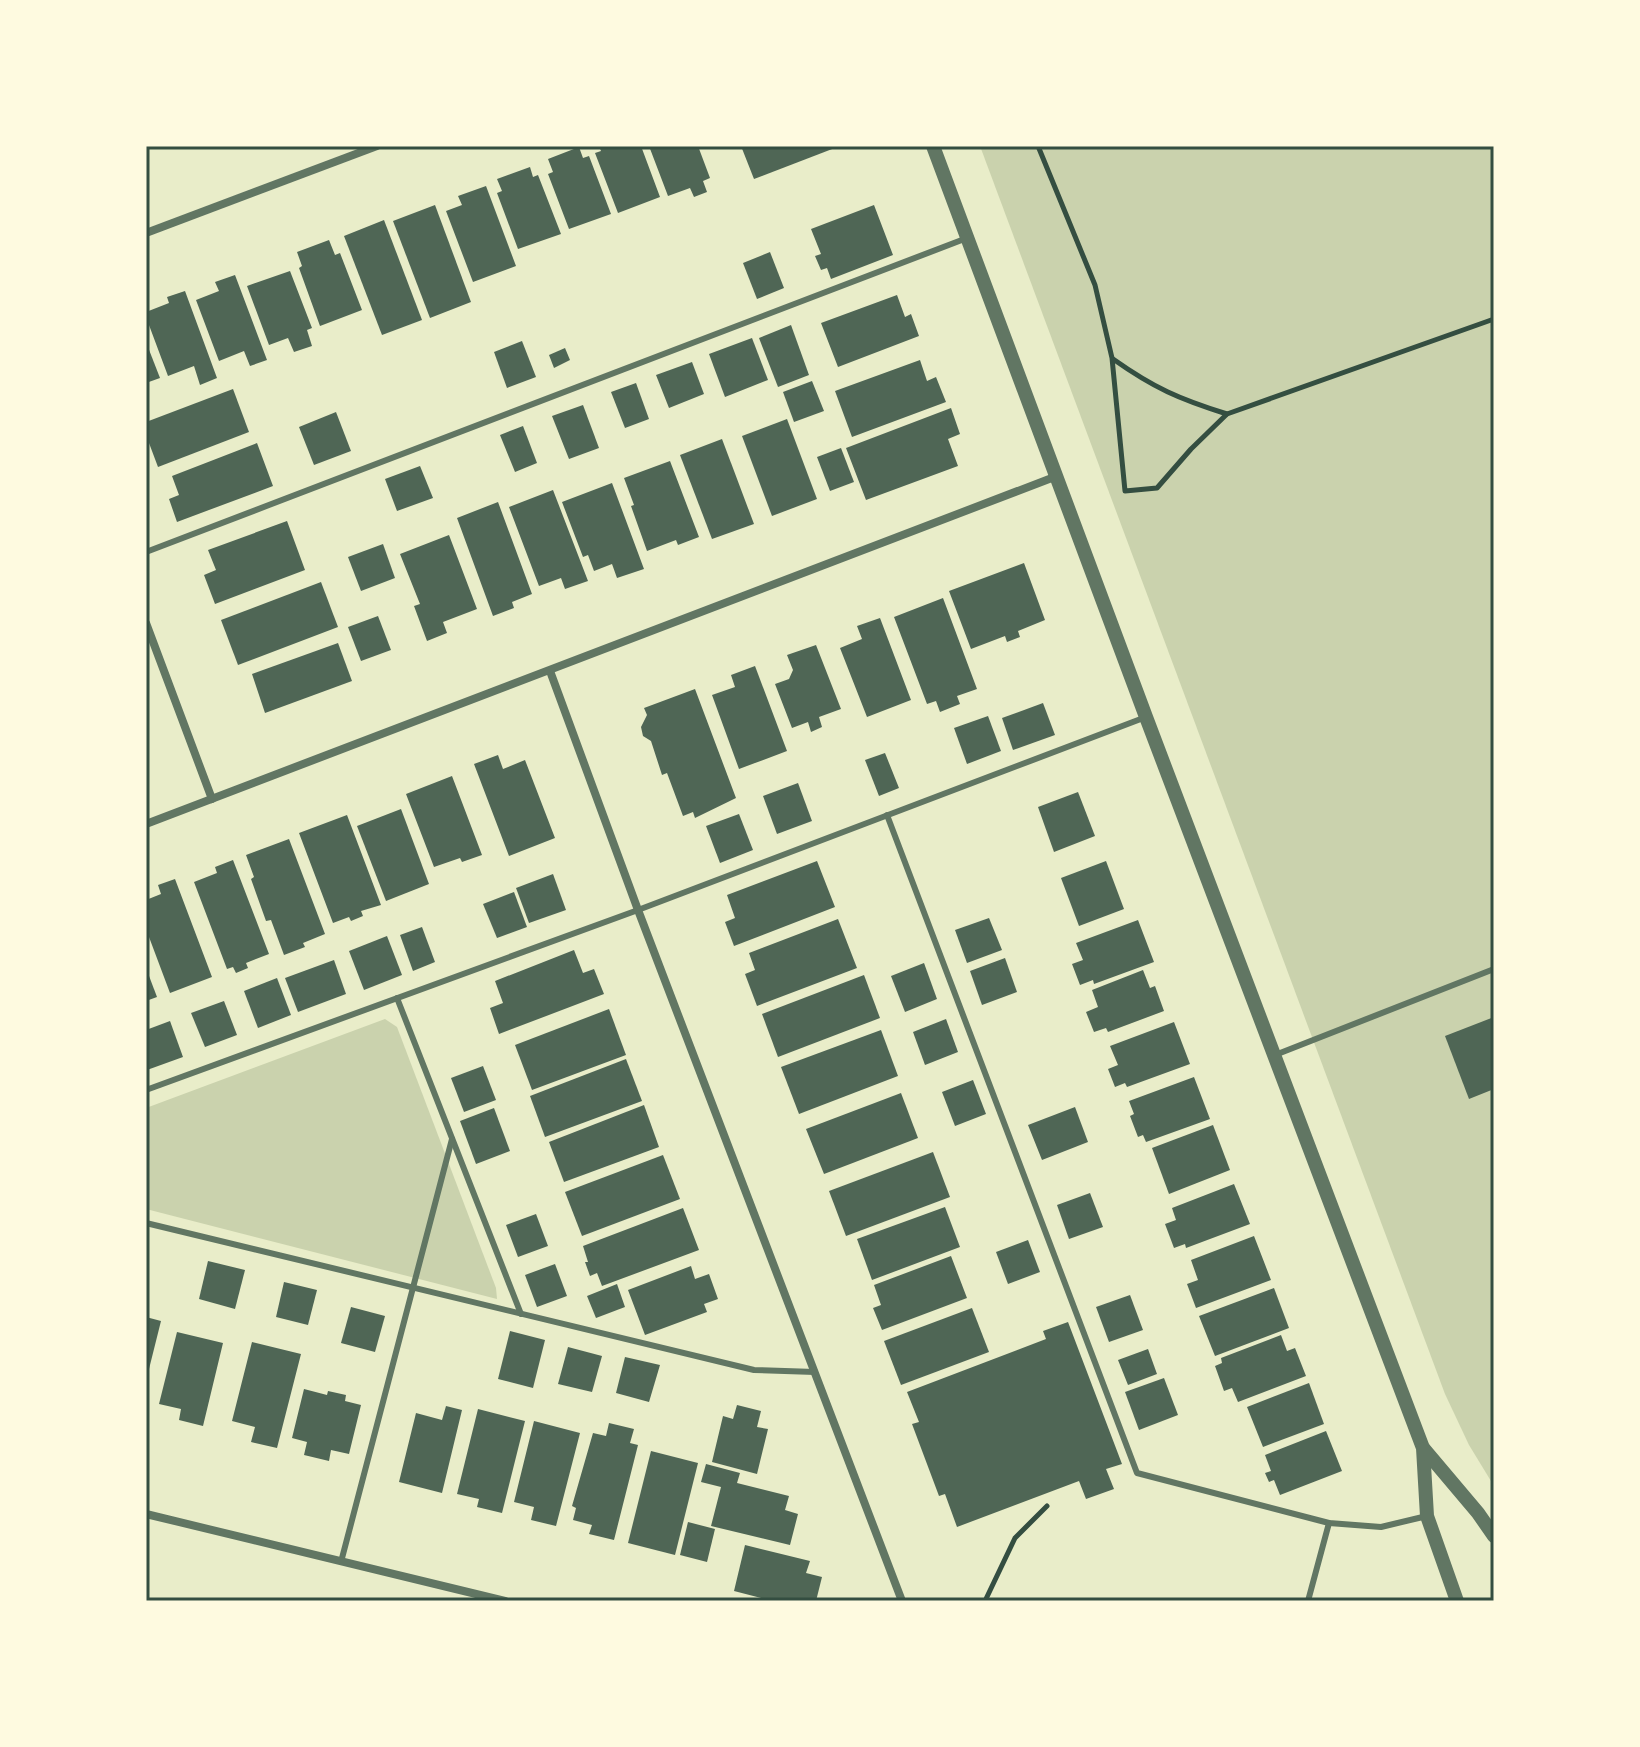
<svg xmlns="http://www.w3.org/2000/svg" width="1640" height="1747" font-family="'Public Sans',sans-serif">
	<style>
		.green { fill: #cad2ad }
		.building { fill: #4f6655 }
		.lines { fill: none; stroke-linecap: round; stroke-linejoin: round }
		.path { stroke: #344e41; stroke-width: 5 }
		.service { stroke: #617663; stroke-width: 6 }
		.minor { stroke: #617663; stroke-width: 8 }
		.tertiary { stroke: #617663; stroke-width: 14 }
		.neatline { fill: none; stroke: #344e41; stroke-width: 3 }
	</style>
	<rect width="100%" height="100%" fill="#e9edc9"/>
	<g class="green">
		<polygon points="980,146 1494,146 1494,1486 1469,1445 1445,1394"/>
		<polygon points="385,1019 397,1027 496,1288 497,1299 146,1209 146,1108"/>
	</g>
	<g class="building">
		<polygon points="599,146 641,146 660,197 618,213 595,153 601,151"/>
		<polygon points="649,146 698,146 710,178 703,181 707,192 694,197 690,188 668,196"/>
		<polygon points="741,146 840,146 754,179"/>
		<polygon points="579,147 583,158 589,156 611,214 569,229 548,174 553,172 548,159"/>
		<polygon points="530,167 533,177 538,175 561,234 518,249 497,193 502,191 497,179"/>
		<polygon points="486,186 516,266 473,282 446,211 462,205 458,196"/>
		<polygon points="435,205 471,302 430,318 393,221"/>
		<polygon points="874,205 893,255 831,279 827,268 821,270 815,256 821,254 811,229"/>
		<polygon points="384,220 422,320 382,335 344,236"/>
		<polygon points="329,240 335,255 340,253 362,310 320,326 299,268 302,266 297,252"/>
		<polygon points="770,252 784,288 757,299 743,263"/>
		<polygon points="290,271 312,328 307,330 312,346 294,352 288,338 269,345 247,286"/>
		<polygon points="235,275 267,360 250,366 244,351 219,361 196,300 219,291 215,282"/>
		<polygon points="185,291 217,378 200,385 194,366 168,376 146,317 146,312 169,303 167,297"/>
		<polygon points="897,295 905,317 911,314 919,336 838,367 821,323"/>
		<polygon points="791,325 809,375 778,387 759,338"/>
		<polygon points="752,338 768,380 725,397 709,354"/>
		<polygon points="522,341 536,377 507,388 494,352"/>
		<polygon points="146,342 160,378 146,383"/>
		<polygon points="565,348 570,360 554,368 549,355"/>
		<polygon points="920,360 927,381 936,377 946,402 852,437 835,391"/>
		<polygon points="692,362 704,394 669,408 656,375"/>
		<polygon points="812,381 824,411 794,422 783,392"/>
		<polygon points="636,383 649,419 625,428 611,392"/>
		<polygon points="233,389 249,432 158,467 146,435 146,422"/>
		<polygon points="583,405 599,448 569,459 552,416"/>
		<polygon points="951,408 960,434 948,439 958,466 866,500 846,448"/>
		<polygon points="336,412 351,451 314,465 299,427"/>
		<polygon points="787,419 817,499 772,516 742,436"/>
		<polygon points="523,426 537,463 515,472 500,435"/>
		<polygon points="722,439 754,524 712,539 680,455"/>
		<polygon points="257,443 273,486 177,522 169,499 179,495 172,476"/>
		<polygon points="841,448 854,482 830,491 817,457"/>
		<polygon points="670,461 699,537 678,545 676,540 647,551 631,506 634,505 624,478"/>
		<polygon points="420,466 433,498 397,511 385,479"/>
		<polygon points="612,483 644,569 617,578 612,564 594,571 588,555 583,557 562,502"/>
		<polygon points="553,490 588,581 565,589 561,578 539,586 509,507"/>
		<polygon points="498,502 532,594 512,602 514,608 493,616 457,518"/>
		<polygon points="287,521 305,570 215,604 204,575 216,570 208,550"/>
		<polygon points="449,535 477,609 443,622 447,633 427,641 414,606 420,604 400,554"/>
		<polygon points="383,544 395,578 361,591 348,557"/>
		<polygon points="1024,563 1045,620 1018,631 1020,637 1007,642 1005,636 971,649 949,591"/>
		<polygon points="321,582 338,627 238,665 221,620"/>
		<polygon points="943,598 977,689 957,696 960,704 940,712 936,701 927,704 894,617"/>
		<polygon points="378,616 391,650 361,661 348,627"/>
		<polygon points="880,618 911,700 867,717 840,648 862,639 857,626"/>
		<polygon points="338,643 352,681 265,713 252,674"/>
		<polygon points="816,645 841,709 819,717 822,727 811,732 808,722 792,728 775,684 789,679 793,670 787,655"/>
		<polygon points="755,666 787,751 739,769 712,695 735,687 731,675"/>
		<polygon points="695,689 736,798 695,818 693,812 683,816 667,773 662,775 651,741 643,736 641,727 647,715 644,708"/>
		<polygon points="1043,703 1055,735 1013,750 1002,718"/>
		<polygon points="988,716 1001,751 967,764 954,728"/>
		<polygon points="885,753 899,788 879,796 865,760"/>
		<polygon points="498,755 503,769 525,760 555,838 509,856 474,764"/>
		<polygon points="452,776 482,855 462,862 460,858 434,867 406,794"/>
		<polygon points="798,783 812,821 777,834 763,796"/>
		<polygon points="1078,792 1095,836 1054,852 1038,807"/>
		<polygon points="401,809 429,884 386,901 357,826"/>
		<polygon points="739,814 753,850 720,863 706,826"/>
		<polygon points="347,815 381,905 361,911 363,916 351,921 349,917 333,923 299,833"/>
		<polygon points="289,839 325,934 303,943 305,947 284,955 271,920 266,921 251,879 254,877 246,855"/>
		<polygon points="233,860 269,954 246,963 248,968 236,973 233,967 227,969 194,882 217,873 215,867"/>
		<polygon points="817,861 835,907 734,946 725,922 735,918 727,895"/>
		<polygon points="1106,861 1124,909 1079,926 1061,878"/>
		<polygon points="553,874 566,910 529,923 516,888"/>
		<polygon points="175,879 212,977 170,993 146,929 146,900 161,894 158,885"/>
		<polygon points="514,892 527,927 497,938 483,904"/>
		<polygon points="989,918 1002,950 967,963 955,930"/>
		<polygon points="838,919 857,968 757,1006 745,974 755,970 749,953"/>
		<polygon points="1138,920 1154,962 1094,984 1093,980 1080,985 1072,964 1083,960 1076,943"/>
		<polygon points="422,927 435,962 413,971 400,935"/>
		<polygon points="387,936 402,975 364,990 349,951"/>
		<polygon points="574,950 583,973 594,969 604,994 499,1034 490,1008 503,1003 495,981"/>
		<polygon points="1005,958 1017,992 982,1005 970,971"/>
		<polygon points="334,960 346,994 298,1012 285,978"/>
		<polygon points="924,963 937,999 905,1012 891,976"/>
		<polygon points="146,968 157,997 146,1001"/>
		<polygon points="1143,970 1150,988 1155,986 1164,1011 1108,1032 1106,1028 1094,1032 1086,1012 1098,1007 1092,990"/>
		<polygon points="864,975 880,1018 778,1057 762,1014"/>
		<polygon points="277,978 291,1015 258,1028 244,991"/>
		<polygon points="224,1001 237,1035 205,1047 191,1013"/>
		<polygon points="609,1009 626,1055 532,1090 515,1045"/>
		<polygon points="1494,1017 1494,1089 1469,1099 1445,1036"/>
		<polygon points="946,1019 958,1052 925,1065 913,1032"/>
		<polygon points="170,1021 183,1057 147,1070 146,1030"/>
		<polygon points="1174,1022 1190,1064 1127,1087 1125,1083 1115,1087 1108,1069 1118,1065 1110,1046"/>
		<polygon points="881,1030 898,1076 799,1114 781,1067"/>
		<polygon points="626,1059 642,1101 545,1137 530,1096"/>
		<polygon points="483,1066 496,1100 464,1112 451,1078"/>
		<polygon points="1194,1077 1210,1119 1146,1142 1143,1135 1138,1137 1130,1116 1134,1114 1129,1101"/>
		<polygon points="973,1080 986,1114 955,1126 942,1092"/>
		<polygon points="901,1093 918,1138 824,1174 806,1129"/>
		<polygon points="644,1105 659,1147 564,1182 549,1142"/>
		<polygon points="1075,1107 1088,1142 1042,1160 1028,1125"/>
		<polygon points="494,1108 510,1151 476,1164 460,1121"/>
		<polygon points="1213,1125 1230,1170 1169,1194 1152,1148"/>
		<polygon points="933,1152 950,1197 846,1236 829,1191"/>
		<polygon points="663,1155 680,1199 582,1236 565,1192"/>
		<polygon points="1234,1184 1250,1224 1186,1248 1185,1244 1174,1248 1165,1224 1176,1220 1172,1208"/>
		<polygon points="1090,1193 1103,1227 1069,1239 1057,1205"/>
		<polygon points="945,1207 960,1247 872,1280 857,1239"/>
		<polygon points="683,1208 699,1250 602,1286 597,1273 590,1276 585,1262 588,1262 583,1246"/>
		<polygon points="536,1214 548,1246 518,1257 506,1225"/>
		<polygon points="1254,1236 1271,1280 1196,1308 1187,1284 1198,1280 1191,1260"/>
		<polygon points="1028,1240 1040,1272 1008,1284 996,1252"/>
		<polygon points="951,1256 967,1298 882,1330 873,1308 881,1305 874,1285"/>
		<polygon points="208,1261 245,1270 235,1309 199,1299"/>
		<polygon points="555,1264 567,1296 537,1307 525,1275"/>
		<polygon points="691,1266 695,1279 709,1274 718,1299 704,1304 707,1312 645,1335 628,1290"/>
		<polygon points="284,1282 317,1290 308,1325 276,1317"/>
		<polygon points="617,1284 625,1307 596,1318 587,1296"/>
		<polygon points="1274,1288 1289,1328 1215,1356 1199,1316"/>
		<polygon points="1130,1295 1143,1330 1109,1342 1096,1307"/>
		<polygon points="351,1307 385,1316 375,1352 341,1343"/>
		<polygon points="972,1308 989,1352 901,1385 884,1341"/>
		<polygon points="146,1317 161,1321 147,1377 146,1377"/>
		<polygon points="1068,1322 1122,1464 1106,1469 1114,1489 1086,1499 1079,1481 957,1527 945,1494 939,1496 912,1424 919,1422 907,1392 1046,1339 1043,1331"/>
		<polygon points="510,1331 545,1340 533,1388 498,1379"/>
		<polygon points="177,1332 223,1343 203,1426 179,1420 181,1409 159,1404"/>
		<polygon points="1281,1335 1287,1351 1295,1348 1306,1376 1238,1402 1232,1388 1224,1391 1215,1366 1222,1363 1221,1358"/>
		<polygon points="252,1342 301,1354 277,1448 251,1442 255,1427 232,1421"/>
		<polygon points="568,1347 602,1356 592,1392 558,1384"/>
		<polygon points="1148,1349 1157,1374 1128,1385 1118,1360"/>
		<polygon points="625,1357 660,1365 649,1402 616,1393"/>
		<polygon points="1164,1378 1178,1415 1139,1430 1125,1392"/>
		<polygon points="1309,1383 1324,1424 1263,1447 1247,1407"/>
		<polygon points="304,1389 327,1395 328,1391 346,1395 345,1401 361,1405 349,1454 331,1450 329,1461 304,1455 307,1442 292,1438"/>
		<polygon points="737,1405 761,1411 757,1427 768,1429 757,1474 712,1462 723,1416 733,1419"/>
		<polygon points="446,1406 462,1410 442,1493 399,1482 416,1413 442,1420"/>
		<polygon points="478,1409 525,1421 502,1513 477,1507 479,1499 457,1494"/>
		<polygon points="534,1421 580,1433 556,1526 531,1520 534,1507 514,1502"/>
		<polygon points="609,1423 634,1429 630,1443 638,1445 614,1540 589,1534 592,1525 573,1520 576,1508 572,1506 593,1433 606,1436"/>
		<polygon points="1326,1431 1342,1471 1280,1495 1274,1480 1269,1482 1265,1473 1271,1471 1265,1455"/>
		<polygon points="651,1451 698,1463 675,1555 628,1543"/>
		<polygon points="706,1464 740,1473 737,1483 789,1496 785,1510 798,1514 790,1545 711,1526 721,1487 701,1482"/>
		<polygon points="688,1522 715,1529 707,1562 680,1555"/>
		<polygon points="745,1545 810,1561 806,1573 822,1577 816,1601 773,1601 734,1591"/>
	</g>
	<g class="lines">
		<g class="path">
			<polyline points="1038,146 1095,285 1112,358 1125,491 1157,488 1191,449 1227,414 1494,319"/>
			<path d="M1113,359C1154,388 1179,399 1227,414"/>
			<polyline points="985,1601 1015,1538 1047,1506"/>
		</g>
		<g class="service">
			<polyline points="146,552 967,238"/>
			<polyline points="887,815 1137,1473 1329,1523 1381,1527 1427,1516"/>
			<polyline points="397,998 521,1314"/>
			<polyline points="1275,1055 1494,969"/>
			<polyline points="146,1090 638,910 1146,717"/>
			<polyline points="146,1223 754,1370 815,1372"/>
			<polyline points="341,1562 452,1139"/>
			<polyline points="1308,1601 1329,1523"/>
		</g>
		<g class="minor">
			<polyline points="146,233 377,146"/>
			<polyline points="146,623 212,799"/>
			<polyline points="550,671 638,910 902,1601"/>
			<polyline points="146,824 1057,476"/>
			<polyline points="146,1514 505,1601"/>
		</g>
		<g class="tertiary">
			<polyline points="933,146 1146,717 1423,1448 1427,1516 1457,1601"/>
			<polyline points="1424,1449 1478,1513 1494,1536"/>
		</g>
	</g>
	<rect width="1640" height="1747" fill="none" stroke="#fefae0" stroke-width="296"/>
	<rect x="148" y="148" width="1344" height="1451" class="neatline"/>
</svg>
